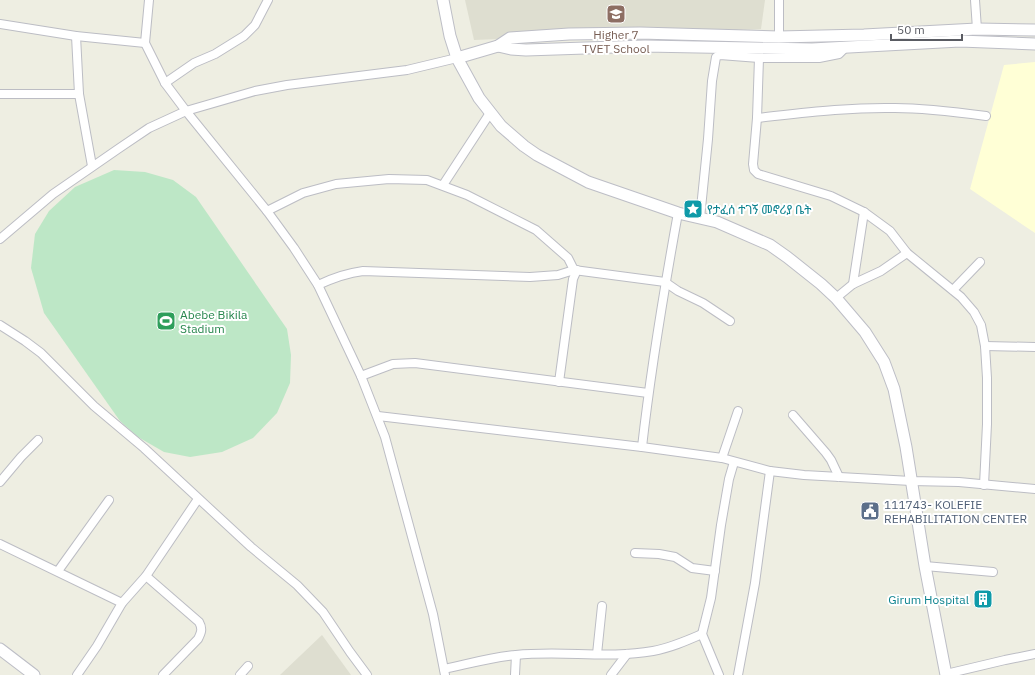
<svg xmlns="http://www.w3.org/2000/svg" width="1035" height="675" font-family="'IBM Plex Sans','Noto Sans Ethiopic',sans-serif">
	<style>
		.commercial { fill: #ffffd6 }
		.education { fill: #deded0 }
		.green { fill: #bde7c6 }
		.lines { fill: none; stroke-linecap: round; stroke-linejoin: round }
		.street-casing { stroke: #bcbdc4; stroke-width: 10 }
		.secondary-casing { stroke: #bdbec6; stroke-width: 13 }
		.street { stroke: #fff; stroke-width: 8 }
		.secondary { stroke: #fff; stroke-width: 11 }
		.labels { text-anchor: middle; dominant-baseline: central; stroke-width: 4; stroke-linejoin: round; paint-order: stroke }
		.education-label { font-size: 12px; fill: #785e54; stroke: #fff }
		.culture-label { font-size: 12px; fill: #0d838f; stroke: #fff; text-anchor: start }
		.leisure-label { font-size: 12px; fill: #27864d; stroke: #fff; text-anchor: start }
		.service-label { font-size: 12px; fill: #4e5e75; stroke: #fff; text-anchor: start }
	</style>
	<rect width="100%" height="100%" fill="#eeeee2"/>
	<polygon class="commercial" points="1035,62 1035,233 970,189 1004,65"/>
	<g class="education">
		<polygon points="465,0 765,0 761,29 474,40"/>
		<polygon points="322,635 351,675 280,675"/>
	</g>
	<polygon class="green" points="114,170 145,172 173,180 196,197 287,329 291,355 290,383 277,413 253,438 222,452 190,457 164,452 138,437 120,421 44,313 31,268 35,234 49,211 75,187"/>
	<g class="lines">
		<defs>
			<g id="street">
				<polyline points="149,0 145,43 165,83 186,111 267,211 294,248 318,285 361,376 385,437 433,614 445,675"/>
				<polyline points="975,0 977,29"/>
				<polyline points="0,24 76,36 145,43"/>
				<polyline points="76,36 79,94 92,166"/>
				<polyline points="779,37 779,0"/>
				<polyline points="759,58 757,118 753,164 754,170 758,174 831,196 864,212 890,231 907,253 961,297 974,312 981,325 985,346 987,378 987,424 984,485"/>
				<polyline points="165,83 194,63 215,54 244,36 255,25 268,0"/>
				<polyline points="0,94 79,94"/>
				<path d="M757,118C803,113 849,107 895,108C925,108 956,112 986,116"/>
				<polyline points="443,185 490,113"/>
				<polyline points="267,211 303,193 336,184 389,179 427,180 467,195 536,230 568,258 574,270"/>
				<polyline points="700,218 708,139 712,81 716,57 720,55 759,58 819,58 839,54 846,47"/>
				<polyline points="0,239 53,194 118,149 149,128 186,111 255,91 287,85 407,70 457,58"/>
				<polyline points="853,284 864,212"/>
				<path d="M318,285C333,278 347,273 363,271L530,277L558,275L574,270L665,282L678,291L703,303L730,321"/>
				<polyline points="953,290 980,262"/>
				<polyline points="836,298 853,284 881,271 907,253"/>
				<polyline points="0,325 25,341 41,353 94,406 144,448 251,547 297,585 323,612 350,652 367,675"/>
				<polyline points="985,346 1035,347"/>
				<polyline points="361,376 393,364 415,363 648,393"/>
				<polyline points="559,382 573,279 577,270"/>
				<polyline points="793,415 826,453 831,460 839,477"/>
				<polyline points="378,416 642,447 722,458 770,471 804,475 911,481 959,482 1035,489"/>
				<path d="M642,447C651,368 664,290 678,213"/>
				<polyline points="722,458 738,411"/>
				<polyline points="0,482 21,457 38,440"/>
				<polyline points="0,544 122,603"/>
				<polyline points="635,553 659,554 675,557 692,568 715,571"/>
				<polyline points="925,566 993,572"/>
				<polyline points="58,571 109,500"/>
				<path d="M146,576L199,622C203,629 201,633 198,639L163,675"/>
				<polyline points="597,654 602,606"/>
				<path d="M444,669C468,664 492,657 516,655C561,650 608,659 653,651C670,648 686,641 702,634"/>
				<polyline points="946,674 1005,660 1035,654"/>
				<polyline points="77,675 97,646 122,603 146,576 198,499"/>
				<polyline points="240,675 248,666"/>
				<polyline points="515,675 516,655"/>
				<polyline points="611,675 627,654"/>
				<polyline points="719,675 702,634 711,598 721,525 729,479 734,462"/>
				<polyline points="738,675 755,583 770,471"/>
			</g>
			<g id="secondary">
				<polyline points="443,0 450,36 457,58 479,98 501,126 524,146 537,155 588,182 678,213 717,222 770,245 787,257 821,284 836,298 865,332 884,362 894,389 906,447 925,566 946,675"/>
				<polyline points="498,46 511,49 526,50 645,46 812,49 960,41 1035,44"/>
				<polyline points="457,58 498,46 510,38 569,34 640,33 779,37 864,35 977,29 1035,30"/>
				<polyline points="0,649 34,675"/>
			</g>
		</defs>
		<use href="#street" class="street-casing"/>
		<use href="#secondary" class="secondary-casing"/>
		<use href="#street" class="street"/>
		<use href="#secondary" class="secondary"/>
	</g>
	<defs>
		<symbol id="school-square" viewBox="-11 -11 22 22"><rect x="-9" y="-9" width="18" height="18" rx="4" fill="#8d6e63" stroke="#fff"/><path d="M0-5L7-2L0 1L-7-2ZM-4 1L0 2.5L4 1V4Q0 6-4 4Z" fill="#fff"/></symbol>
		<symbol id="sight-square" viewBox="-11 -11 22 22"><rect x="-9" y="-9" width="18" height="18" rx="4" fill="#0f9aa8" stroke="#fff"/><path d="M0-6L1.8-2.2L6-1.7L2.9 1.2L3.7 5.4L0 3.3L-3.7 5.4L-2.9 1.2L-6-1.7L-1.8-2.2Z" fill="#fff"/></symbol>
		<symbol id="stadium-square" viewBox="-11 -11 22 22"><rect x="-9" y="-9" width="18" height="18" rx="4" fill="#2e9e5b" stroke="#fff"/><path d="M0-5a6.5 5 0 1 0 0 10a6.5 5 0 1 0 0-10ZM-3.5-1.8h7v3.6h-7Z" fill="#fff"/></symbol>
		<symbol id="civic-square" viewBox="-11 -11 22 22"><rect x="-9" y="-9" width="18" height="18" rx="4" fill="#5c6f8a" stroke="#fff"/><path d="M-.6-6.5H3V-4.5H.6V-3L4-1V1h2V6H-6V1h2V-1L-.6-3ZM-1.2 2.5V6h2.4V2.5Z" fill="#fff"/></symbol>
		<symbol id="building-square" viewBox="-11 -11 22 22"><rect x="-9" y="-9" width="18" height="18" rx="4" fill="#0f9aa8" stroke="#fff"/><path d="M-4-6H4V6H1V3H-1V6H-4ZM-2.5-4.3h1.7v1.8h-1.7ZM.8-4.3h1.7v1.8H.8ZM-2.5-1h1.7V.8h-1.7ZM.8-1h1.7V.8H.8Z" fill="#fff"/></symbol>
	</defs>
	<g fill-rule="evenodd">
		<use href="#school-square" x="605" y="3" width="22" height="22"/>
		<use href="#sight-square" x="682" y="198" width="22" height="22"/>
		<use href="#stadium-square" x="155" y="310" width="22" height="22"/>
		<use href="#civic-square" x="859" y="500" width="22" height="22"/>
		<use href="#building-square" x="972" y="588" width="22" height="22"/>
	</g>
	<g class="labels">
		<g class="education-label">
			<text x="616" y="34">Higher 7<tspan x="616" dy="14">TVET School</tspan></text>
		</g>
		<g class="culture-label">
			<text x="707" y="209">የታፈሰ ተገኝ መኖሪያ ቤት</text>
			<text x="969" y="599" text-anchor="end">Girum Hospital</text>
		</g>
		<g class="leisure-label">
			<text x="180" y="314">Abebe Bikila<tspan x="180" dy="14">Stadium</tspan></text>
		</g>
		<g class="service-label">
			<text x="884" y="504">111743- KOLEFIE<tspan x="884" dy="14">REHABILITATION CENTER</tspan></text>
		</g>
	</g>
	<path d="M891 34v6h71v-6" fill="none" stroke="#5a5c63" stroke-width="2"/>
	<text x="897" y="34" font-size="12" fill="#5a5c63" stroke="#ffffff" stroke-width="3" paint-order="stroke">50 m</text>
</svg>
